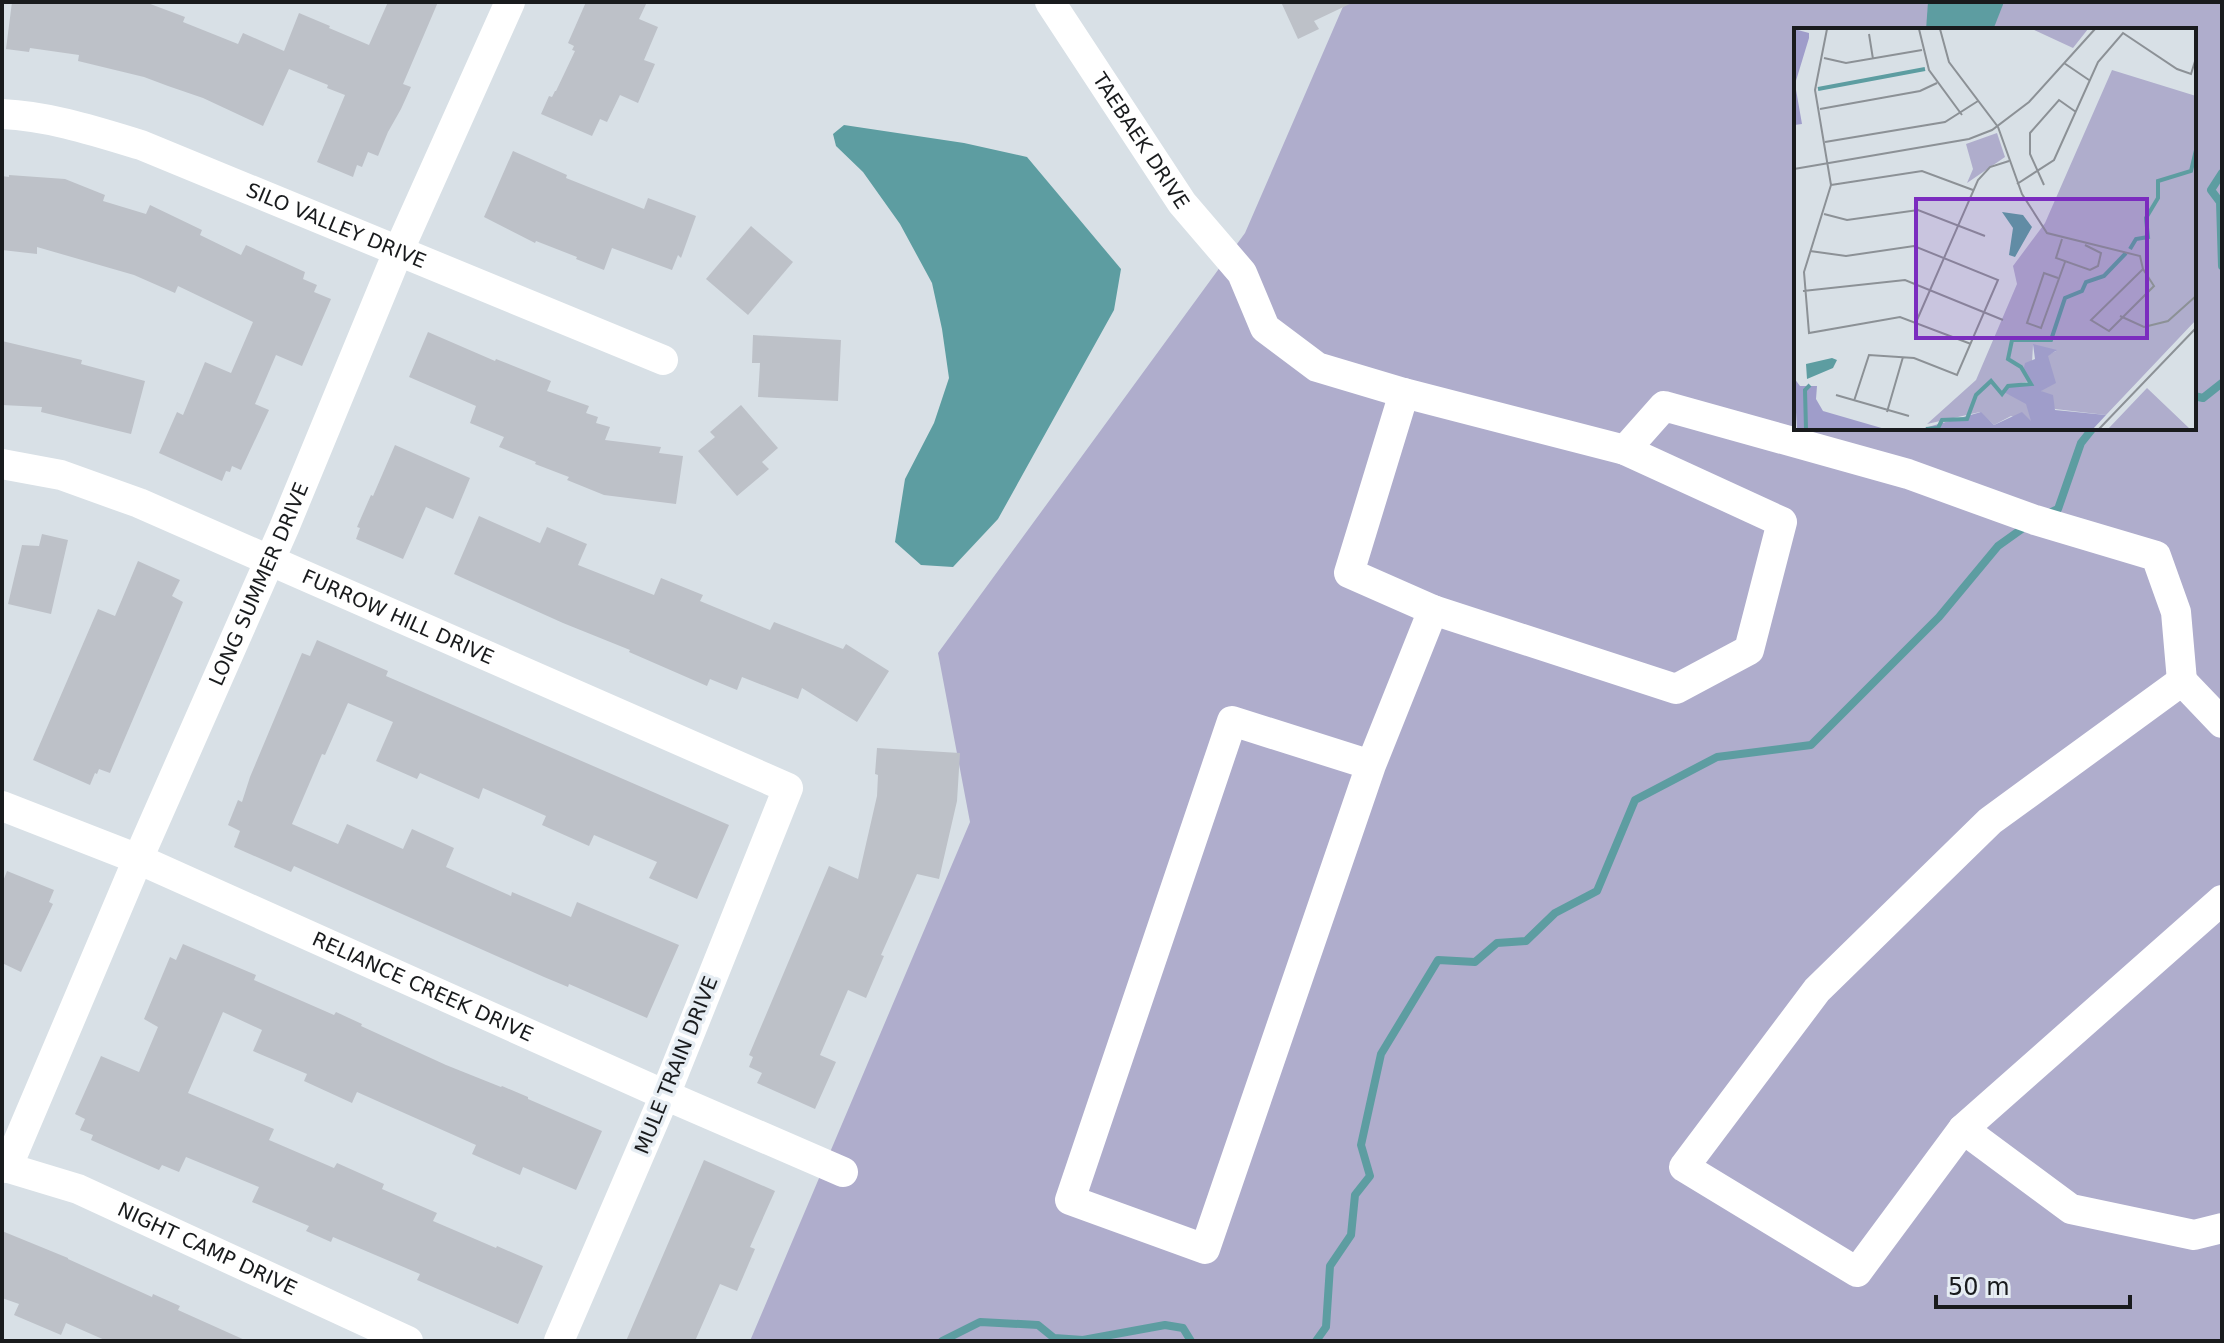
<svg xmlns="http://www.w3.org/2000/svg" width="2224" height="1343" font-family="'DejaVu Sans',sans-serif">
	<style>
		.green { fill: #afadcc; fill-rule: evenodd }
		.water { fill: #5d9da1 }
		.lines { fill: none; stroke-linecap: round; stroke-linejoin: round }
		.stream { stroke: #5d9da1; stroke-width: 8 }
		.building { fill: #bdc1c8 }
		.minor { stroke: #fff; stroke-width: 30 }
		.labels { text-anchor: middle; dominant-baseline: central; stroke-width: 7; stroke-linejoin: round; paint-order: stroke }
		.street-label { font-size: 20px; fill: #191b1d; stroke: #e6edf3 }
		.inset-river { fill: none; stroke: #5d9da1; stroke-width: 4 }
		.inset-road { fill: none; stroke: #8c9196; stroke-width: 2 }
		.view { fill: #7b2cbf; fill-opacity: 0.15; stroke: #7b2cbf; stroke-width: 4 }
		.inset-edge { fill: none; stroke: #191b1d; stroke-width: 4 }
	</style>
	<rect width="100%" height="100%" fill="#d8e0e6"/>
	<path class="green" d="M1345,2H2222V1341H750L970,822L938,653L1245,233ZM1796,30H2194V428H1796Z"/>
	<g class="water">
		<polygon points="1928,2 2004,2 1993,30 1926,30"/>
		<polygon points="844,125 964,143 1027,157 1121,269 1114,310 998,519 953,567 921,565 895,542 905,479 934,423 949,378 942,329 932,283 900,224 863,172 836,146 833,134"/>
	</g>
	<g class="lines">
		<g class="stream">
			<polyline points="2222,173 2211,190 2220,202 2222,266"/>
			<polyline points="2194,396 2203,398 2222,383"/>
			<polyline points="2045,515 2058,509 2081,443 2093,428"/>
			<polyline points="942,1341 980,1322 1038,1325 1054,1338 1083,1340 1165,1325 1183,1328 1191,1341"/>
			<polyline points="1316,1341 1326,1327 1330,1266 1351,1235 1355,1195 1370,1176 1361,1145 1381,1054 1438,960 1475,962 1497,943 1526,941 1555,913 1597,891 1635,800 1717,757 1811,745 1939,617 1998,546 2026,526"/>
		</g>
	</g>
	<g class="building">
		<polygon points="12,2 145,2 185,17 183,22 238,44 243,33 284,51 299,13 330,26 329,28 369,45 388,2 438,2 403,84 411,87 401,109 388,132 378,156 368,152 362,167 357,165 353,177 317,162 345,95 327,88 328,85 289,69 263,126 203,98 168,86 144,77 78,61 79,55 30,48 29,52 6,49"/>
		<polygon points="586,2 647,2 639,19 658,27 644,60 655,64 638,103 620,95 607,122 600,119 592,136 541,114 549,96 552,97 555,91 556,91 575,51 572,50 574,46 568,43"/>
		<polygon points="1281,2 1354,2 1314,21 1319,29 1298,39"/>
		<polygon points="513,151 567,175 566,178 644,209 648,198 696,216 681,258 678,255 672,270 612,248 604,270 576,259 577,257 536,241 535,243 484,217"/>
		<polygon points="9,175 65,179 105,195 103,201 146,214 150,205 202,230 200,235 241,255 246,245 305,272 303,279 317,285 314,292 331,299 302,366 276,355 255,404 269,410 241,470 232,466 230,472 226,471 222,481 159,453 177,412 183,415 205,362 231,373 253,322 178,286 175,293 134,275 37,247 37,254 2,250 2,176 9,177"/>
		<polygon points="751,226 793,262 748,315 706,279"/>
		<polygon points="428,332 495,361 496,359 551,381 547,391 589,406 586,413 598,417 596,423 610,427 605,440 661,447 659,453 683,456 676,504 604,495 567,480 569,477 535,464 536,462 499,447 504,437 470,423 476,406 409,377"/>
		<polygon points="753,335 841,340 838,401 758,397 760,363 752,363"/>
		<polygon points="2,341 82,360 81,364 145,381 131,434 41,412 42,407 2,405"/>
		<polygon points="741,405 778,448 762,462 769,469 737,496 698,451 715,437 710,432"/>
		<polygon points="395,445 470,478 453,519 426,507 403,559 356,539 360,528 357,527 371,495 373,496"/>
		<polygon points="479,516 540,543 547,527 587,544 578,565 654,595 661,578 703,595 700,601 770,630 774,622 843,649 846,644 889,671 857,722 802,688 798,699 742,677 737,690 710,679 707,686 629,652 630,650 563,623 454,574"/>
		<polygon points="42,534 68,540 51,614 8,604 22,545 39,546"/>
		<polygon points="138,561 180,580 172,596 183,602 110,773 99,769 97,774 95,773 90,785 33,760 98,609 115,616"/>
		<polygon points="317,640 388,671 386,676 729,825 697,899 649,878 657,862 594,835 589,846 542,825 546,816 483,788 479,799 420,773 417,779 376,761 393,722 348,703 325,755 322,754 292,824 338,844 347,824 403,849 412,829 454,848 446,867 511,896 512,892 571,917 577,902 679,945 647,1018 569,984 568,987 544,977 294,866 291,872 234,847 240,831 228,825 238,800 242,802 250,777 302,653 310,656"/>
		<polygon points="877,748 960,753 957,801 939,879 917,874 881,955 884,956 866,998 848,990 820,1055 836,1062 815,1109 757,1083 762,1073 749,1067 753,1057 749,1055 829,866 858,879 877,796 878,775 875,774"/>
		<polygon points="7,871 54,890 49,902 53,904 21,972 2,963 2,884"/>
		<polygon points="183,944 256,975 254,980 334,1015 336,1012 362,1024 361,1026 446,1065 501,1087 502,1086 528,1097 528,1099 602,1131 576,1190 523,1167 520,1175 472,1154 476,1145 357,1092 352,1103 304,1081 307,1074 253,1051 262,1030 223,1012 188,1093 274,1129 269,1140 334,1168 337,1163 384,1184 382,1189 437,1213 433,1221 496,1248 497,1246 543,1266 518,1324 417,1280 420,1274 333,1237 331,1242 306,1231 309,1226 252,1202 259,1187 186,1157 179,1172 162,1165 159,1170 91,1140 93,1135 80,1130 85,1119 75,1114 101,1056 139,1072 158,1027 144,1019 170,957 176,960"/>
		<polygon points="704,1160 775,1191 750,1247 755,1249 737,1291 720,1284 695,1341 626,1341"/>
		<polygon points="2,1231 68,1258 68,1259 152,1297 153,1294 180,1306 178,1310 247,1341 107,1341 66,1323 61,1335 14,1315 19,1304 2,1298"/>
	</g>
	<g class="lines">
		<g class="minor">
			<path id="s1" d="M1050,2L1182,203L1242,273L1265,328L1317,367L1404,393L1625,450L1664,406L1908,474L2035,520L2156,556L2176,612L2182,681"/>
			<path id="s2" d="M2,114C49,116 95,131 141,145L663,360"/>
			<polyline points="1404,393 1349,573 1433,610 1676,689 1749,650 1782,522 1625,450"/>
			<path id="s3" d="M2,464L61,475L139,503L788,788L665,1095L559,1341"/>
			<polyline points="2222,723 2182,681 1990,821 1817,990 1684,1167 1857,1272 1963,1129 2222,900"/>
			<polyline points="1371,765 1232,721 1070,1200 1205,1249 1371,765 1433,610"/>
			<path id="s4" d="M2,806L138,859L665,1095L843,1172"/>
			<polyline points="1963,1129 2071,1209 2194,1235 2222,1228"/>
			<path id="s5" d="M2,1166L78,1189L408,1341"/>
			<path id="s6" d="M7,1168L138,859L284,528L398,252L510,2"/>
		</g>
	</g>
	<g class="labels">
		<g class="street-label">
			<text stroke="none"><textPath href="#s1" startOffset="166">TAEBAEK DRIVE</textPath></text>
			<text stroke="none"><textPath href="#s2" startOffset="354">SILO VALLEY DRIVE</textPath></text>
			<text stroke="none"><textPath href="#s6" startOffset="636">LONG SUMMER DRIVE</textPath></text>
			<text stroke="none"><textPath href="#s3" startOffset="426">FURROW HILL DRIVE</textPath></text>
			<text stroke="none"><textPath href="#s4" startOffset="458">RELIANCE CREEK DRIVE</textPath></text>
			<text transform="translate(676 1065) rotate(-68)">MULE TRAIN DRIVE</text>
			<text stroke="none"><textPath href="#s5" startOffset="222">NIGHT CAMP DRIVE</textPath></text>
		</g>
	</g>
	<g transform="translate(1794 28)">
		<rect width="402" height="402" fill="#d8e0e6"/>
		<path d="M238,1H294L279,20ZM318,42L402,68V292L312,387L261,381L247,363L254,327L262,323L239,317L237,353L227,355L240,390L237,394L217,388L200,397L186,384L133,396L182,352L223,256L219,238L251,195ZM203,105L211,129L173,155L179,141L172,116ZM353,360L396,401H314Z" fill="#afadcc"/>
		<path d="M0,1L15,5V10L1,56L8,96L0,97ZM239,316L263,322L254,328L262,355L247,363L259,367L261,382L312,387L299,401H127L187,384L200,397L228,384L237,393L232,376L208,363L218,356H235L229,344L231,335L241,331ZM0,350L6,358H23L22,371L29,383L91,401H3Z" fill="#9f9dca"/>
		<path d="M208,184L229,187L238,199L221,229L215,227L219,200ZM38,330L43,332L39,340L13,351L12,336Z" fill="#5d9da1"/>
		<path class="inset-river" d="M24,61L131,41M336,221L342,211L354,209L352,190L364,170V153L397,143L402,122M12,401L11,362L16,357M132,401L144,400L148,392L173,391L182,367L197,353L208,366L214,358L237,356L227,339L214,331L218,312H257L271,270L288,263L292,254L310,248L332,225"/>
		<path class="inset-road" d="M33,1L21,62L37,157L10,244L15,305L106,289L177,316M125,1L135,42L168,87M146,1L155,34L204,99L228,166L253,205L346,228L349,241M75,6L79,31M30,30L52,35L128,22M270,35L295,52M26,81L126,63L143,55M31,114L151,94L184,73M0,141L175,111L198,102L235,74L301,1M223,156L260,132L304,34L329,5L383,41L397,46L402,30M37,157L128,143L179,162M250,157L236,126V105L265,72L282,84M30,186L53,192L124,182L191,208M268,211L262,230L296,242L304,238L307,225L291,217M16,223L52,228L120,218L204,252L163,347L120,330L75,327L60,373M349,241L360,258L315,303L297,292ZM264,250L250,245L233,295L247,300L271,234M9,263L111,252L209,292M326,288L350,299L374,293L402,268M123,292L184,152L196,139L215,133M42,367L115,388M93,384L109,329M305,401L402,300"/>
		<path class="view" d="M122,171H353V310H122Z"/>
		<rect width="402" height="402" class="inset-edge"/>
	</g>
	<rect width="2224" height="1343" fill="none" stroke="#191b1d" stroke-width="8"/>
	<path d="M1936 1295v12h194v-12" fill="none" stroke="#191b1d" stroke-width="4"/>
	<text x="1948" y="1295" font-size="24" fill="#191b1d" stroke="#e6edf3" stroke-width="6" paint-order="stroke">50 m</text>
</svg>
